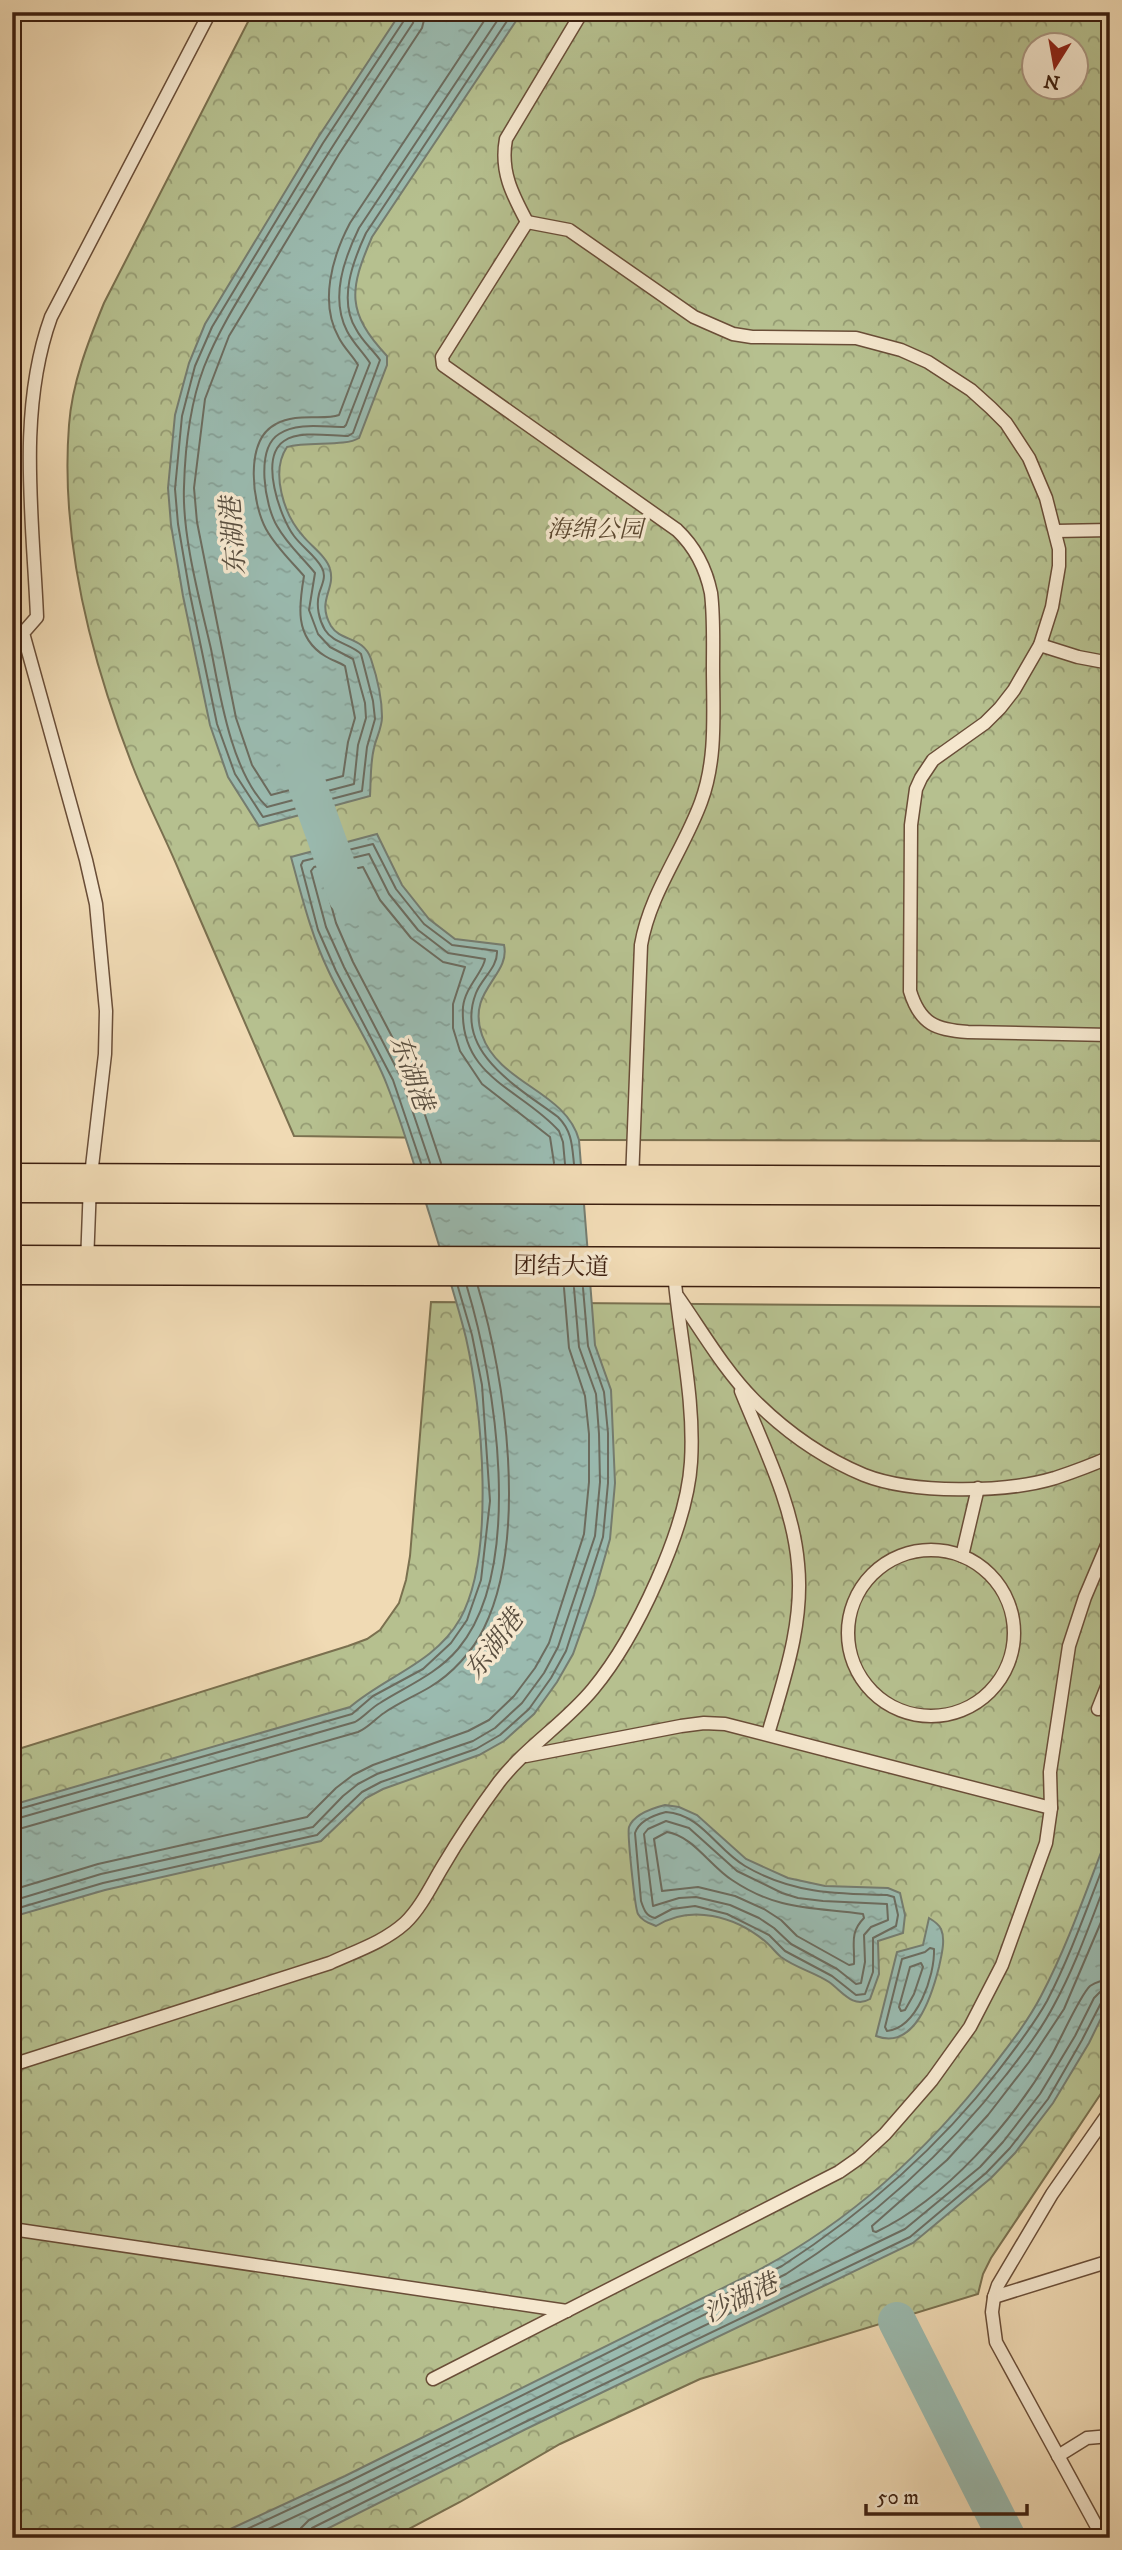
<svg xmlns="http://www.w3.org/2000/svg" width="1122" height="2550" font-family="'IM FELL DW Pica','Noto Serif SC',serif">
	<style>
		.park { fill: url(#park-crowns); stroke: #7a704f; stroke-width: 2; fill-rule: evenodd }
		.water { fill: url(#water-ripples); stroke: #757c6f; stroke-width: 2 }
		.lines { fill: none; stroke-linecap: round; stroke-linejoin: round }
		.shore { stroke: #6c6c5f; stroke-width: 2 }
		.river { stroke: #9abaaf; stroke-width: 38 }
		.lane-casing { stroke: #6a4e38; stroke-width: 15 }
		.primary-casing { stroke: #3d1f0f; stroke-width: 41 }
		.lane { stroke: #f5e7ce; stroke-width: 12 }
		.primary { stroke: #f0dab4; stroke-width: 38 }
		.labels { text-anchor: middle; dominant-baseline: central; stroke-width: 7; stroke-linejoin: round; paint-order: stroke }
		.park-label { font-size: 24px; font-style: italic; fill: #5b472f; stroke: #f5e7ce }
		.street-label { font-size: 24px; fill: #3d1f0f; stroke: #f5e7ce }
		.water-label { font-size: 26px; font-style: italic; fill: #594e3f; stroke: #f5e7ce }
	</style>
	<defs>
		<pattern id="park-crowns" width="20" height="18" patternUnits="userSpaceOnUse" patternTransform="scale(1.75)"><rect width="20" height="18" fill="#b6c08f"/><path d="M2 6a3 3 0 1 1 6 0M12 15a3 3 0 1 1 6 0" fill="none" stroke="#959b73"/></pattern>
		<pattern id="water-ripples" width="26" height="14" patternUnits="userSpaceOnUse" patternTransform="scale(1.75)"><rect width="26" height="14" fill="#9abaaf"/><path d="M2 4q2-2 4 0t4 0M15 11q2-2 4 0t4 0" fill="none" stroke="#869f95"/></pattern>
	</defs>
	<rect width="100%" height="100%" fill="#f0dab4"/>
	<filter id="stains"><feTurbulence type="fractalNoise" baseFrequency=".00286" numOctaves="4"/><feColorMatrix values="0 0 0 0 .2 0 0 0 0 .09 0 0 0 0 .02 0 0 0 .5 -.17"/></filter>
	<radialGradient id="worn" r=".72"><stop offset=".6" stop-color="#630" stop-opacity="0"/><stop offset="1" stop-color="#630" stop-opacity=".3"/></radialGradient>
	<g class="park">
		<path d="M253,12H1110V1141L579,1140L294,1136C256,1048 218,961 180,873C165,837 147,803 133,767C91,660 60,540 69,425C72,383 88,342 104,303ZM1034,46H1076V88H1034Z"/>
		<polygon points="431,1302 1110,1307 1110,2080 991,2258 983,2274 978,2294 700,2379 560,2444 460,2502 392,2538 12,2538 12,1751 348,1646 367,1639 380,1630 399,1603 406,1580 410,1556"/>
	</g>
	<g class="water">
		<path d="M401,12H522L372,237C349,290 346,312 387,356V365L359,438C345,447 309,441 287,447C270,472 284,515 303,536C311,546 327,557 330,569C336,590 316,600 331,626C341,642 363,636 371,659C377,677 382,699 382,717C382,728 376,738 374,748C370,764 371,780 370,796L259,826L228,777L210,725L183,596L171,525L168,488L175,415L189,363L205,324L317,139Z"/>
		<path d="M377,834L402,885L429,919L455,939L504,945C511,976 466,990 482,1035C499,1084 566,1091 579,1140L595,1345L611,1390L615,1483L610,1539L594,1595L573,1654L557,1682L534,1714L504,1741L479,1755L383,1789L366,1798L321,1841L105,1890L12,1917V1805L350,1707C386,1676 435,1663 460,1619C496,1555 482,1408 466,1338C456,1297 442,1256 430,1216C416,1172 404,1128 387,1085C372,1046 347,1010 329,972C311,935 302,897 291,857Z"/>
		<path d="M665,1805L679,1807L697,1815L746,1859L788,1878L825,1886L888,1888L900,1893L905,1915L903,1933L878,1941L879,1974L870,1999C853,2009 842,1991 829,1982C814,1972 796,1968 781,1957C776,1953 771,1946 766,1942C735,1916 691,1904 656,1926C649,1923 642,1921 638,1914C635,1909 627,1833 629,1827C634,1814 653,1808 665,1805Z"/>
		<path d="M1110,1829V2000L1089,2043L1053,2103L1015,2153L991,2178L913,2243L526,2429L309,2538H211L345,2476L745,2277C843,2228 926,2153 993,2066C1010,2044 1028,2021 1041,1996C1069,1943 1088,1885 1110,1829Z"/>
		<path d="M929,1918C934,1921 939,1924 941,1929C946,1940 941,1957 939,1967C932,1995 915,2051 876,2036L897,1952L923,1945Z"/>
	</g>
	<g class="lines">
		<g class="shore">
			<path d="M406,12L405,19L323,143L212,327L195,366L182,416L175,489L178,524L190,594L217,724L235,774L263,817L362,791L367,747L375,719L373,701L361,654C351,644 333,643 325,630C319,620 316,606 319,594C321,586 327,577 322,568C316,556 302,547 294,536C280,517 259,458 284,441C300,430 330,436 348,436L353,433L380,360C373,350 362,341 356,329C338,300 353,261 366,233L513,12"/>
			<path d="M415,12L413,23C364,97 316,171 270,247C247,286 221,324 204,367C190,404 185,448 184,487C182,536 200,601 211,649C220,696 232,773 267,807L354,784L358,745L366,718L365,703L353,659L330,647L318,634L309,610L315,573C302,557 287,544 277,526C265,506 255,449 279,434C296,422 324,427 344,427L346,425L370,363C363,352 353,343 347,331C330,298 344,259 359,228L503,12"/>
			<path d="M426,12L422,28L339,154L229,336L205,399L194,488L197,522L236,718L252,765L271,795L343,776L348,742L355,718L345,666C339,662 331,660 325,656C294,637 299,605 304,576C291,561 276,547 266,529C252,503 244,440 276,424C297,412 323,421 339,415L358,365C353,356 344,348 339,338C319,303 332,257 350,223L490,12"/>
			<path d="M421,1163L393,1080L336,971L318,930L301,865L303,861L373,844L396,889L424,924L452,945L497,951C498,967 482,978 476,993C453,1052 519,1088 558,1117C572,1131 572,1145 574,1164"/>
			<path d="M430,1163L401,1077L344,967L326,927L311,871L314,867L369,854L389,894L418,930L448,953L485,959C484,971 465,987 463,1007C459,1078 522,1089 559,1131L563,1142L565,1164"/>
			<polyline points="441,1163 411,1073 353,962 336,923 324,879 326,875 363,867 380,900 411,938 443,962 465,967 453,1004 453,1028 460,1051 482,1084 550,1137 554,1163"/>
			<polyline points="12,1811 352,1714 373,1696 423,1669 451,1643 467,1620 481,1580 490,1501 482,1385 472,1335 458,1287"/>
			<path d="M666,1812C701,1814 717,1850 745,1866C791,1893 834,1894 887,1895L894,1897L898,1915L896,1926L873,1938V1972L865,1994L856,1995L832,1976L785,1951L769,1935L727,1914L695,1906L672,1909L655,1918C646,1916 644,1910 641,1901L635,1833C639,1821 654,1815 666,1812Z"/>
			<path d="M12,1820L355,1722C364,1717 371,1708 380,1703C407,1686 437,1674 458,1649C526,1568 495,1380 467,1287"/>
			<polygon points="666,1821 689,1828 737,1871 782,1893 798,1898 823,1901 887,1904 888,1920 871,1927 864,1935 865,1962 861,1983 856,1984 837,1969 791,1944 774,1928 759,1918 730,1905 696,1897 679,1898 653,1906 644,1834 648,1829"/>
			<path d="M12,1831L358,1732C368,1728 375,1719 384,1713C398,1703 415,1696 430,1687C452,1674 473,1651 484,1628C528,1538 506,1380 478,1287"/>
			<path d="M667,1832C693,1836 710,1866 732,1880C778,1911 812,1907 863,1914L864,1918C849,1933 855,1945 854,1964L849,1965L797,1936L781,1920L764,1909L735,1896L698,1887L662,1891L654,1839Z"/>
			<polyline points="12,1890 98,1864 307,1817 336,1788 353,1775 373,1765 468,1731 489,1720 514,1696 535,1668 549,1643 584,1534 589,1482 589,1434 585,1396 569,1348 564,1288"/>
			<polyline points="12,1901 101,1874 313,1827 343,1796 358,1784 377,1774 473,1741 495,1728 522,1703 544,1673 558,1647 595,1536 600,1482 599,1434 596,1394 579,1347 574,1288"/>
			<path d="M1110,1901L1064,2009L1029,2062L988,2115L947,2160L872,2226L873,2231L876,2232C947,2198 1011,2123 1051,2056C1060,2041 1080,1995 1090,1986C1096,1982 1102,1980 1110,1980"/>
			<polyline points="12,1910 103,1883 317,1835 362,1792 381,1782 476,1749 500,1735 529,1709 551,1678 566,1651 603,1537 608,1483 608,1433 604,1392 588,1346 583,1288"/>
			<path d="M930,1948L934,1949C935,1976 917,2028 887,2031L885,2027L902,1959L925,1952Z"/>
			<polygon points="921,1963 923,1967 914,1994 905,2010 901,2011 899,2007 910,1967"/>
			<path d="M228,2538L348,2482L782,2266C865,2212 937,2149 998,2071C1015,2049 1033,2026 1047,2001C1072,1953 1090,1899 1110,1849"/>
			<path d="M249,2538L352,2490L786,2274C871,2220 944,2155 1006,2075C1023,2053 1041,2030 1054,2005C1077,1963 1092,1917 1110,1872"/>
			<polyline points="299,2538 301,2528 309,2520 519,2415 905,2229 980,2167 1003,2142 1040,2094 1075,2036 1094,1998 1100,1992 1110,1990"/>
			<polyline points="308,2538 312,2528 523,2423 910,2237 986,2173 1010,2148 1048,2099 1082,2040 1101,2003 1110,1999"/>
		</g>
		<g class="river">
			<polyline points="299,762 347,896"/>
			<polyline points="897,2321 1007,2538"/>
		</g>
		<defs>
			<g id="lane">
				<path d="M527,222L569,230L694,317L733,334L752,337L856,338L901,350L928,362L971,390L991,408L1006,423L1029,458L1046,498L1059,549V566L1052,607L1040,645L1014,690L1000,708L985,723L933,760L921,778L916,789L911,825L910,991C920,1024 936,1030 968,1032L1110,1035"/>
				<path d="M527,222L442,357L443,365L677,530C695,547 706,569 711,593C714,618 713,643 713,668C713,713 717,759 701,802C683,851 650,893 641,945L632,1181"/>
				<path d="M527,222C512,194 500,171 506,139L582,12"/>
				<polyline points="1056,531 1110,530"/>
				<polyline points="1040,645 1078,657 1110,663"/>
				<path d="M87,1263L90,1184L105,1054L106,1011L96,904L86,860L23,633L37,617C33,519 17,411 51,317L210,12"/>
				<path d="M678,1297C702,1331 724,1370 754,1400C785,1431 823,1458 864,1475C912,1494 1005,1493 1055,1478C1073,1472 1092,1465 1110,1457"/>
				<path d="M741,1391C763,1446 793,1504 798,1564C804,1623 784,1679 768,1734"/>
				<circle cx="931" cy="1633" r="83"/>
				<polyline points="962,1556 978,1488"/>
				<polyline points="1098,1709 1110,1679"/>
				<polyline points="526,1756 681,1726 704,1723 725,1724 1051,1808"/>
				<path d="M12,2065L330,1963C356,1951 384,1942 405,1923C421,1908 432,1884 443,1866C460,1837 479,1809 499,1782C526,1747 565,1723 593,1689C636,1637 687,1529 691,1462C695,1398 679,1335 674,1272"/>
				<polyline points="12,2229 567,2311"/>
				<polyline points="994,2297 1110,2261"/>
				<polyline points="433,2379 839,2172 859,2158 885,2134 932,2080 970,2027 1002,1965 1046,1843 1051,1808 1050,1772 1069,1646 1085,1597 1110,1538"/>
				<polyline points="1058,2456 1087,2438 1110,2436"/>
				<polyline points="1103,2538 996,2342 992,2312 994,2297 998,2285 1052,2194 1110,2111"/>
			</g>
			<g id="primary">
				<polyline points="12,1183 1110,1186"/>
				<polyline points="12,1265 1110,1268"/>
			</g>
		</defs>
		<use href="#lane" class="lane-casing"/>
		<use href="#primary" class="primary-casing"/>
		<use href="#lane" class="lane"/>
		<use href="#primary" class="primary"/>
	</g>
	<g class="labels">
		<g class="park-label">
			<text x="595" y="530">海绵公园</text>
		</g>
		<g class="street-label">
			<text transform="translate(561 1267) rotate(1)">团结大道</text>
		</g>
		<g class="water-label">
			<text transform="translate(234 536) rotate(-94)">东湖港</text>
			<text transform="translate(411 1073) rotate(70)">东湖港</text>
			<text transform="translate(495 1645) rotate(-53)">东湖港</text>
			<text transform="translate(741 2299) rotate(-26)">沙湖港</text>
		</g>
	</g>
	<rect width="1122" height="2550" fill="none" stroke="#f0dab4" stroke-width="42"/>
	<rect x="14" y="14" width="1094" height="2522" fill="none" stroke="#3d1f0f" stroke-width="3.5"/>
	<rect x="21" y="21" width="1080" height="2508" fill="none" stroke="#3d1f0f" stroke-width="2"/>
	<g transform="translate(1055 66) rotate(191)"><circle r="33" fill="#f5e7ce" stroke="#ab9782" stroke-width="2"/>
	<path d="M0-5L12 26L0 18L-12 26Z" fill="#8f2418"/>
	<text y="-10" font-size="19" font-weight="bold" text-anchor="middle" fill="#3d1f0f">N</text>
	</g>
	<path d="M866 2504v10h161v-10" fill="none" stroke="#3d1f0f" stroke-width="3.5"/>
	<text x="877" y="2504" font-size="21" fill="#3d1f0f" stroke="#f5e7ce" stroke-width="5" paint-order="stroke">50 m</text>
	<rect width="100%" height="100%" filter="url(#stains)"/>
	<rect width="100%" height="100%" fill="url(#worn)"/>
</svg>
